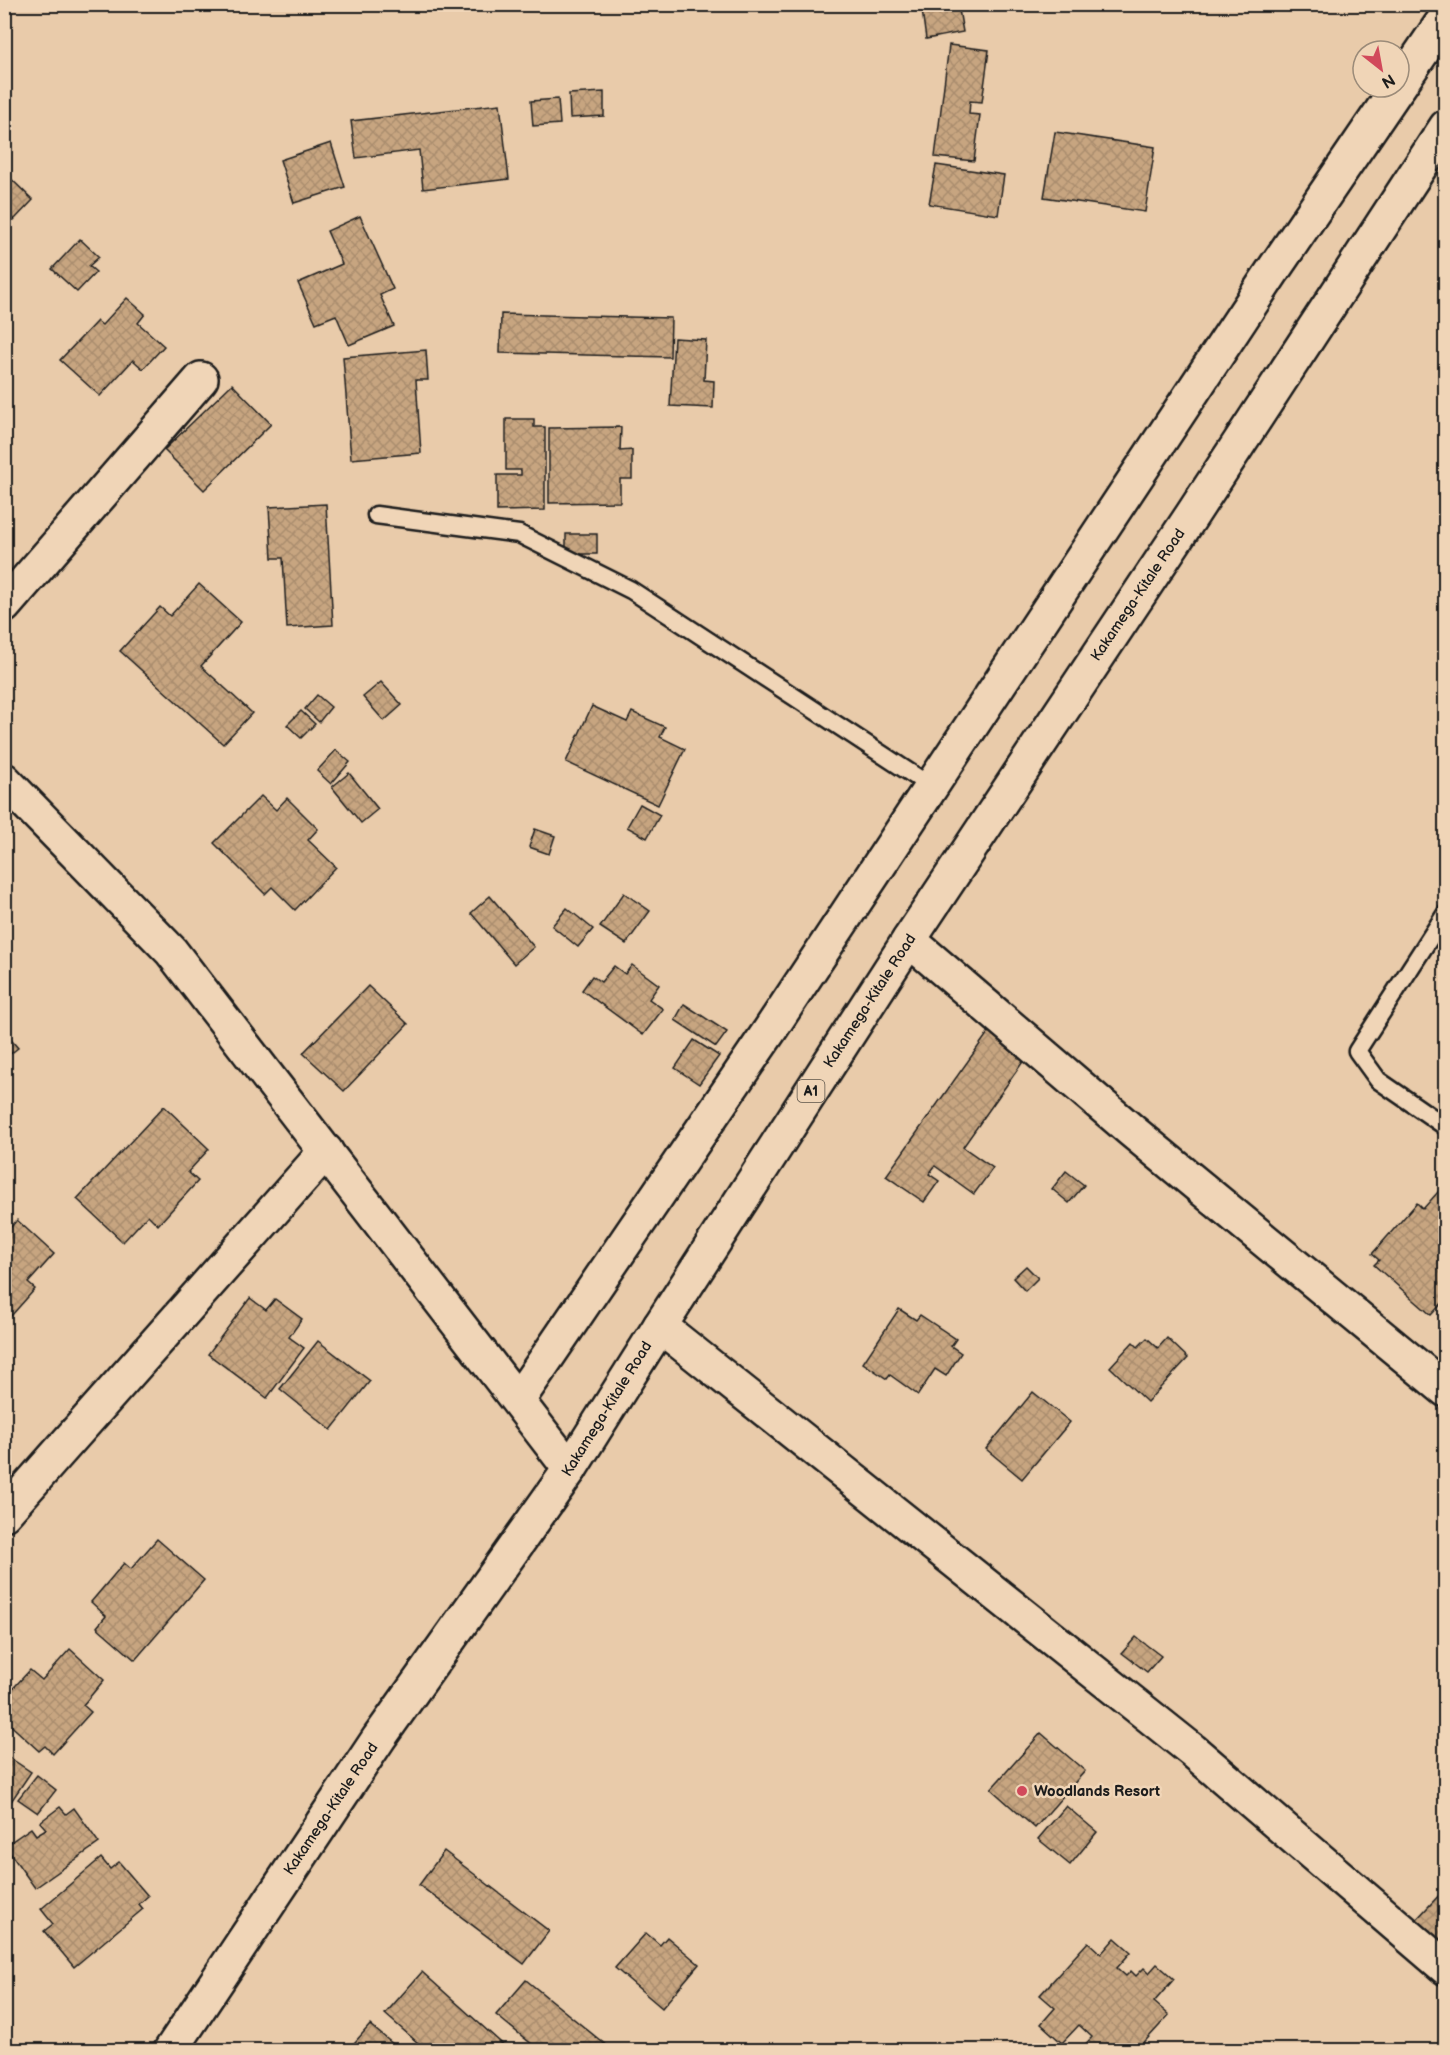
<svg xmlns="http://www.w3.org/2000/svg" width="1450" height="2055" font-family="'Balsamiq Sans',sans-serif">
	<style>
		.building { fill: url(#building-cross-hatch); stroke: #1c1c1c; stroke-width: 1.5 }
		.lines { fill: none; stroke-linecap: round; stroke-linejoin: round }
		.service-casing { stroke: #1c1c1c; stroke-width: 21 }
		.minor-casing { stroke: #1c1c1c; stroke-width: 38 }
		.trunk-casing { stroke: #1c1c1c; stroke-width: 38 }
		.service { stroke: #f0d5b7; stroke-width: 16 }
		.minor { stroke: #f0d5b7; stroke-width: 33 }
		.trunk { stroke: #f0d5b7; stroke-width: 33 }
		.poi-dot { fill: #d1495b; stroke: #f0d5b7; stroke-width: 2 }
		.labels { text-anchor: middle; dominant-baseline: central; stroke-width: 5; stroke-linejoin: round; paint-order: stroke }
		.shield { fill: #f0d5b7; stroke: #5c544a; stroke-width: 1.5 }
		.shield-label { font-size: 14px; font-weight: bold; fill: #1c1c1c }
		.street-label { font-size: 15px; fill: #1c1c1c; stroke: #f0d5b7 }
		.poi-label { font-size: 15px; font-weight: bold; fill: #1c1c1c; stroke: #f0d5b7; text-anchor: start }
	</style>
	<defs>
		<pattern id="building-cross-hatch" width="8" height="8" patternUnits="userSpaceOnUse" patternTransform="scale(1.5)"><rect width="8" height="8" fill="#c7a580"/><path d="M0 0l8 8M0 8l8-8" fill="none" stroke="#aa8d6e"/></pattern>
	</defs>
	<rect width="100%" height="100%" fill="#e9cbaa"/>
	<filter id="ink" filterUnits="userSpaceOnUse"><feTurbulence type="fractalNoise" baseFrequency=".0167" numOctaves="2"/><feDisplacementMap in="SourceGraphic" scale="12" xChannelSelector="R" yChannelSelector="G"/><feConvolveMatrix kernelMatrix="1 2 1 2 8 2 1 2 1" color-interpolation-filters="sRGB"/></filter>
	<g filter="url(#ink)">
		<g class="building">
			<polygon points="950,4 958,4 963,32 926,39 922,10"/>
			<polygon points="949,45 989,50 982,102 970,101 969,114 980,115 974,161 935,157"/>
			<polygon points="604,92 604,116 570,118 569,94"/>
			<polygon points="558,99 560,124 533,126 531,101"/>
			<polygon points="500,104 509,179 423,189 419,150 356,158 351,121"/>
			<polygon points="1055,132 1155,147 1145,212 1044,197"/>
			<polygon points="331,143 345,187 294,203 280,160"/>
			<polygon points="936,165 1004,175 998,215 929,204"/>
			<polygon points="4,172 33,200 14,220 9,215 4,219"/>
			<polygon points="360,216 393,289 380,295 394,326 349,345 336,315 316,323 298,283 342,264 327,231"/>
			<polygon points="80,239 99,257 89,266 96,272 77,292 52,269"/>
			<polygon points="127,298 145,314 138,323 164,346 143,369 133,360 100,396 60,360 97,321 102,325"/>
			<polygon points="501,314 671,318 670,357 500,353"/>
			<polygon points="674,338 706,340 704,380 714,381 713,408 670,406"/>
			<polygon points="426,350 428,380 416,380 421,453 351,459 343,357"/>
			<polygon points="232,384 271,424 204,490 164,450"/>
			<polygon points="506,419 534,419 534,427 545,427 545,510 497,511 497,475 521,475 521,470 506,470"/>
			<polygon points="621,427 620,451 632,450 632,479 620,479 620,502 549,503 549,428"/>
			<polygon points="326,504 333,625 287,628 283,558 272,558 269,507"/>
			<rect x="566" y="534" width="31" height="20"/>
			<polygon points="199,584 241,622 201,666 252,713 223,744 120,651 160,607 170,616"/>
			<polygon points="381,682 402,705 384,721 363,697"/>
			<polygon points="317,695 331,707 319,722 305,709"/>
			<polygon points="592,706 627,722 632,712 665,727 660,737 685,749 658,805 566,762"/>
			<polygon points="301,711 315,724 301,738 287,725"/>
			<polygon points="336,750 350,762 331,784 317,771"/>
			<polygon points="349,773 378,809 361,823 332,787"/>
			<polygon points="261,796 276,810 287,798 318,829 308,840 336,867 295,910 272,887 265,894 214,843"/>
			<polygon points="640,804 660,815 647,838 627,827"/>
			<polygon points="535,829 555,836 549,854 529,847"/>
			<polygon points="624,893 650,911 626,944 600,927"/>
			<polygon points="490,896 534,947 514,964 471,913"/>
			<polygon points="567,908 593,929 578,947 552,926"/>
			<polygon points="632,965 659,985 649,999 663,1009 643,1035 582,990 592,976 601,982 614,966 625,974"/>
			<polygon points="368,986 408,1024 344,1091 303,1053"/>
			<polygon points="684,1004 727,1032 716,1047 675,1020"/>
			<polygon points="990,1030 1027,1056 963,1147 993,1168 974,1194 935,1166 929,1174 939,1181 924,1202 886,1176"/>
			<polygon points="6,1034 18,1048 4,1059 4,1036"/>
			<polygon points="694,1040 719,1056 699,1084 675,1068"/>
			<polygon points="164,1106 209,1149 188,1172 198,1181 158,1225 148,1215 123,1242 77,1199"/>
			<polygon points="1066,1171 1084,1185 1069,1203 1052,1189"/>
			<polygon points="1446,1183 1446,1299 1431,1315 1374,1265 1379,1260 1372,1254 1417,1203 1423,1209"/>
			<polygon points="17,1220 54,1254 28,1283 35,1289 11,1316 4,1310 4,1235"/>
			<polygon points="1026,1266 1038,1278 1025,1291 1013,1278"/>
			<polygon points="250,1298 266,1310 275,1299 302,1319 289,1337 304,1348 267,1398 208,1354"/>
			<polygon points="899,1309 916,1320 920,1315 956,1339 951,1346 961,1353 946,1376 935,1369 918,1395 890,1375 887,1379 863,1363"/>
			<polygon points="1147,1338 1158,1348 1167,1338 1188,1358 1147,1402 1110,1367 1133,1342 1138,1347"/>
			<polygon points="318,1341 370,1381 331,1430 280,1389"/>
			<polygon points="1033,1392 1070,1422 1022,1479 986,1449"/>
			<polygon points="157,1539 204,1580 135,1660 97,1627 106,1616 91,1602 124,1563 131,1569"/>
			<polygon points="1136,1637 1161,1656 1147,1672 1122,1653"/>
			<polygon points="70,1649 104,1680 83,1705 91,1712 53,1754 45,1746 39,1751 5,1720 8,1716 4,1713 4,1698 30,1670 42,1680"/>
			<polygon points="1041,1733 1085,1771 1035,1828 991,1789"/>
			<polygon points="4,1754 31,1772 10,1803 4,1799"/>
			<polygon points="37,1775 56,1790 38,1813 18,1799"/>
			<polygon points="1066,1806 1097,1832 1070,1865 1038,1839"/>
			<polygon points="60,1807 66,1814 74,1808 99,1843 35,1888 5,1846 31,1828 36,1835 46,1829 40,1822"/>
			<polygon points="444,1851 549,1931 524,1964 419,1885"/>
			<polygon points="101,1858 110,1869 119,1862 148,1896 139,1904 143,1909 74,1967 44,1931 53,1924 41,1909"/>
			<polygon points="1443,1891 1446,1893 1446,1945 1444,1946 1415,1921"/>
			<polygon points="646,1933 660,1945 667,1937 699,1964 662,2008 615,1968"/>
			<polygon points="1115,1938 1131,1952 1117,1968 1126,1976 1131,1971 1136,1976 1144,1968 1149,1973 1157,1964 1174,1979 1154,2002 1169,2015 1137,2050 1080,2050 1092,2037 1079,2025 1062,2043 1041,2024 1055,2008 1040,1995 1088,1942 1101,1954"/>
			<polygon points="422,1972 509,2050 426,2050 385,2014"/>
			<polygon points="526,1980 612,2050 539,2050 496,2015"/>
			<polygon points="370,2025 400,2050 348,2050"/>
		</g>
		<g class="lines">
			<defs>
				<g id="service">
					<polyline points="376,515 519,534 631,590 932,787"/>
					<polyline points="1446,913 1357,1051 1378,1080 1446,1127"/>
				</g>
				<g id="minor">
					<polyline points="1399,86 1446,17"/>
					<polyline points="4,606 201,379"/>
					<polyline points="4,780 171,951 570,1469"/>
					<polyline points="909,940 1132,1131 1446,1390"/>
					<polyline points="660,1326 1192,1750 1446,1968"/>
					<polyline points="518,1400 770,1030 1272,272 1398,87"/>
					<polyline points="4,1514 326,1151"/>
				</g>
				<polyline id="trunk" points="171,2050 379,1738 570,1469 660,1326 909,940 1192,515 1446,127"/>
			</defs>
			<use href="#service" class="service-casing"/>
			<use href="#minor" class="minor-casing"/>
			<use href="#trunk" class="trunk-casing"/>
			<use href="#service" class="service"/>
			<use href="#minor" class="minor"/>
			<use href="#trunk" class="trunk"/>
		</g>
	</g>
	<circle class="poi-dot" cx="1022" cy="1791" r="6"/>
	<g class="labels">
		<rect class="shield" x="797.5" y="1080" width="27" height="22" rx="4.5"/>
		<g class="shield-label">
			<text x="811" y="1091">A1</text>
		</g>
		<g class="street-label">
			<text transform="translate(1138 595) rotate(-56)">Kakamega-Kitale Road</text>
			<text transform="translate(870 1001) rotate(-57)">Kakamega-Kitale Road</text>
			<text transform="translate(607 1409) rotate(-58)">Kakamega-Kitale Road</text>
			<text transform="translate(331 1809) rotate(-56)">Kakamega-Kitale Road</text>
		</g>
		<g class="poi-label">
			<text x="1034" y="1791">Woodlands Resort</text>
		</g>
	</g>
	<rect width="1450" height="2055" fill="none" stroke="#f0d5b7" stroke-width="24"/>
	<rect x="12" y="12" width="1426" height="2031" fill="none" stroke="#1c1c1c" stroke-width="2" filter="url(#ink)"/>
	<g transform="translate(1381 69) rotate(149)"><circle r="28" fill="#f0d5b7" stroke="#9b8b79" stroke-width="1.5"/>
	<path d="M0-4.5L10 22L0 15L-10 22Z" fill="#d1495b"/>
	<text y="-9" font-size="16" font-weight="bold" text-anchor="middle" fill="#1c1c1c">N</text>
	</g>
</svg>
